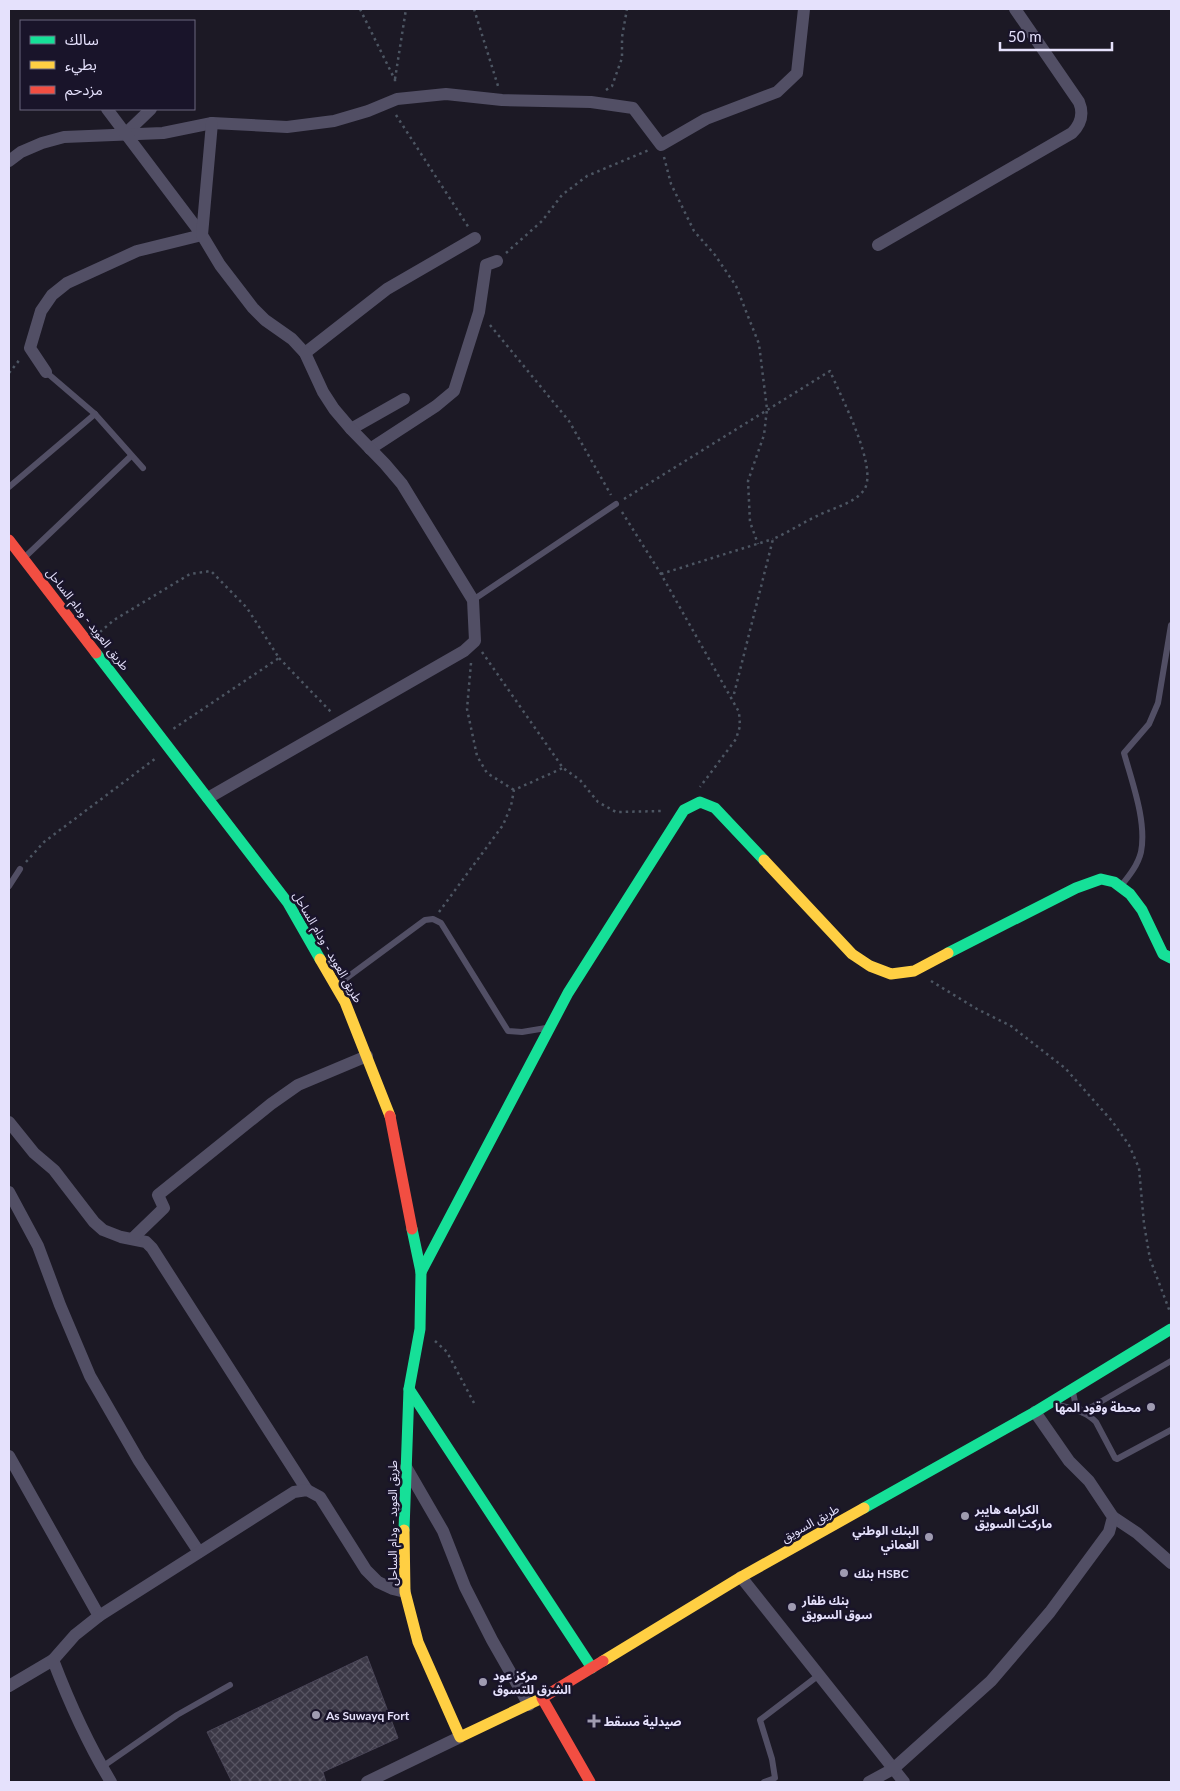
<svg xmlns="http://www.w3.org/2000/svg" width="1180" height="1791" font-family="Lato,'Noto Sans Arabic',sans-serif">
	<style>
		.building { fill: url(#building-cross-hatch); stroke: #494557 }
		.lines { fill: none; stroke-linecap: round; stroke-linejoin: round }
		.path { stroke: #4d5663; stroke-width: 2.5; stroke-dasharray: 2.5 4; stroke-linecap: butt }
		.lane { stroke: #524f65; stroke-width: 6 }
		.street { stroke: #524f65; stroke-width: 12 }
		.fast { stroke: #16e098; stroke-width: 11 }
		.slow { stroke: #ffcf43; stroke-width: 11 }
		.jam { stroke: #f24e42; stroke-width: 11 }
		.poi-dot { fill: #9f9bb1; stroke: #19142a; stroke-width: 2 }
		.labels { text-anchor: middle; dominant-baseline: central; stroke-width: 5; stroke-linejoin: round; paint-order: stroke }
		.street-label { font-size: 12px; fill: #e5e1fc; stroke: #19142a }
		.poi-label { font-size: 12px; font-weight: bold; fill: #e5e1fc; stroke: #19142a; text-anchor: start }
	</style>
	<defs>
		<pattern id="building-cross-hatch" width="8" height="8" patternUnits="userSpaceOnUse" patternTransform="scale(1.25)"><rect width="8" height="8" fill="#3b3846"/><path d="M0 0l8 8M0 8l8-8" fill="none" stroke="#575462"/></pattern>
	</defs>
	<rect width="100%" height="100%" fill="#1c1925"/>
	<polygon class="building" points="367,1656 398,1738 323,1772 326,1782 232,1782 207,1732"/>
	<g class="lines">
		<g class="path">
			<polyline points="360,9 395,80 395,85"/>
			<polyline points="474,9 498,86"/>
			<polyline points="395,79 406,9"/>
			<polyline points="606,90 612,86 622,58 622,37 627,9"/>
			<polyline points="396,115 469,228"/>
			<polyline points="664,157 671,184 694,231 715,255 736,286 759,344 767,409 764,435 748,481 750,522 758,544"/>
			<polyline points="506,253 542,221 562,195 587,176 649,150"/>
			<polyline points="490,325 569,421 611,495"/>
			<polyline points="9,373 21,358"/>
			<path d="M624,499L830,371C840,395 879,468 864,490C854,504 832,508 817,516C802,523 789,532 773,539L733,698"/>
			<polyline points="622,512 661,574 739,712 740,726 736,739 700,787"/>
			<polyline points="661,574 773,539"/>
			<polyline points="100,632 114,620 190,574 211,571 247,608 279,658 173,729"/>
			<polyline points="482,652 563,768 580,780 598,802 616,812 664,811"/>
			<polyline points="279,658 332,713"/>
			<polyline points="471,663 467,709 477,756 487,773 514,790"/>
			<polyline points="26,862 44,842 156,758"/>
			<polyline points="439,912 503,825 511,806 514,790 563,768"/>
			<polyline points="931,981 977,1009 1011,1026 1065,1068 1112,1121 1129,1145 1139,1168 1144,1224 1150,1259 1170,1312"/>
			<polyline points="435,1341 447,1352 474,1403"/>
		</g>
		<g class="lane">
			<polyline points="46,372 95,414 143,468"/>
			<polyline points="9,487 95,414"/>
			<polyline points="25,557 131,456"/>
			<polyline points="473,600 616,504"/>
			<polyline points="9,886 20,869"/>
			<path d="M1121,886C1129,876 1138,865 1141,852C1147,822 1132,782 1124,753L1149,724L1158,703L1171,625"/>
			<polyline points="337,985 425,920 433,919 441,923 508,1031 522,1032 546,1028"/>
			<polyline points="1073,1392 1075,1402 1082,1412"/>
			<path d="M1057,1404C1071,1409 1086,1411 1096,1422L1115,1458L1117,1459L1171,1430"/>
			<polyline points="1083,1412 1171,1361"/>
			<polyline points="102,1767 177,1715 230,1685"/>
			<polyline points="764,1782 775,1778 772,1759 760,1720 819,1675"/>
		</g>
		<g class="street">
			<polyline points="125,134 151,109"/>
			<polyline points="9,161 21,152 42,143 64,137 163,133 212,123 287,127 334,121 368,111 397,99 446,94 502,100 591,102 633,108 661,145 706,119 777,92 797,73 804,9"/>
			<path d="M878,245L1072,133C1081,124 1084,114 1079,102L1015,9"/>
			<polyline points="305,353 387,289 475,238"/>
			<polyline points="46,372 30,348 41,311 52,295 67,283 137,251 202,235 107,109"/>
			<polyline points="351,429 404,399"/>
			<polyline points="370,449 436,406 454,391 479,312 486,265 497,261"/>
			<polyline points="208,798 464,651 475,641 473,600 402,484 385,464 351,429 334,409 323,392 305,353 292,339 265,320 253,308 220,265 202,235 212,123"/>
			<polyline points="9,1122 34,1153 54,1170 94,1222 103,1230 121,1237 146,1242 152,1248 307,1490"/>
			<polyline points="9,1192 38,1246 60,1305 90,1376 139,1461 199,1552"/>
			<polyline points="133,1238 164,1208 158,1195 271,1104 298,1085 367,1056"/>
			<polyline points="9,1456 99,1616"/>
			<polyline points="406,1467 443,1531 465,1587 492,1640 529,1705"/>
			<polyline points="1113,1517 1137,1533 1171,1563"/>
			<polyline points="741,1577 904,1782"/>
			<polyline points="9,1686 53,1660"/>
			<path d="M111,1782C88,1744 69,1702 53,1660L75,1635L99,1616L294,1492L307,1490L320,1497L366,1570L378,1582L393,1589L405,1592"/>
			<polyline points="367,1782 460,1737"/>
			<polyline points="869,1782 893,1769 991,1681 1050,1612 1109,1532 1113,1517 1089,1481 1069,1461 1035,1412"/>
		</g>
		<g class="fast">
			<polyline points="96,653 288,903 320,959"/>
			<polyline points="948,953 1076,888 1101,879 1114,882 1130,894 1142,910 1163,954 1171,958"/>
			<polyline points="421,1272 568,993 684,810 700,802 715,808 764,860"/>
			<polyline points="409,1389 592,1668"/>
			<polyline points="864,1508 1035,1412 1171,1329"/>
			<polyline points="404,1530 409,1389 420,1329 421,1272 412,1229"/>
		</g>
		<g class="slow">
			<polyline points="764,860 852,954 870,966 891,974 914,971 948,953"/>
			<polyline points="320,959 345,1002 390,1116"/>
			<polyline points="404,1530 405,1592 418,1642 460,1737 542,1698"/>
			<polyline points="603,1661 741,1577 864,1508"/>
		</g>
		<g class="jam">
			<polyline points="9,540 96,653"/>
			<polyline points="390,1116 412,1229"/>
			<polyline points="590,1782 542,1698 603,1661"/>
		</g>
	</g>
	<g class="poi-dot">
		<circle cx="1151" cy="1407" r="5"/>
		<circle cx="965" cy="1516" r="5"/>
		<circle cx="929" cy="1537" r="5"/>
		<circle cx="844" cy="1573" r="5"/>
		<circle cx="792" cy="1607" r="5"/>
		<circle cx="483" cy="1682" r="5"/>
		<circle cx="316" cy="1715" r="5"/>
		<path d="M591.5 1713.5h5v5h5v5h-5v5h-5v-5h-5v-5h5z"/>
	</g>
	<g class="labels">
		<g class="street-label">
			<text transform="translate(88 619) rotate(52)">طريق العويد - ودام الساحل</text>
			<text transform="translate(328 947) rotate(60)">طريق العويد - ودام الساحل</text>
			<text transform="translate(392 1523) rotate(-90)">طريق العويد - ودام الساحل</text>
			<text transform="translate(810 1523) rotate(-29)">طريق السويق</text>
		</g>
		<g class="poi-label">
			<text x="1141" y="1407" text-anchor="end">محطة وقود المها</text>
			<text x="975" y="1509">الكرامه هايبر<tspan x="975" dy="14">ماركت السويق</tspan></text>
			<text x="919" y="1530" text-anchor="end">البنك الوطني<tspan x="919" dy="14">العماني</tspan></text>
			<text x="854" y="1573">بنك HSBC</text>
			<text x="802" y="1600">بنك ظفار<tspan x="802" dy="14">سوق السويق</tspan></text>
			<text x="493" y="1675">مركز عود<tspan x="493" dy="14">الشرق للتسوق</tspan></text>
			<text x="326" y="1715">As Suwayq Fort</text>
			<text x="604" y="1721">صيدلية مسقط</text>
		</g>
	</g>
	<rect width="1180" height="1791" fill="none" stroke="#e5e1fc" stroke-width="20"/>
	<rect x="20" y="20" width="175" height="90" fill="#19142a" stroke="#6b667e"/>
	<rect x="30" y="36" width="25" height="8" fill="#16e098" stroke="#6b667e"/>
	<text x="65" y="45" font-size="15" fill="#e5e1fc">سالك</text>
	<rect x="30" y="61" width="25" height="8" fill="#ffcf43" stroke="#6b667e"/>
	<text x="65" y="70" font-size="15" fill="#e5e1fc">بطيء</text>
	<rect x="30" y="86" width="25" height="8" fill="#f24e42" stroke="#6b667e"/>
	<text x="65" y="95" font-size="15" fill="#e5e1fc">مزدحم</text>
	<path d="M1000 42v8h112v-8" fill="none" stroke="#e5e1fc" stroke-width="2.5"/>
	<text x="1008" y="42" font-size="15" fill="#e5e1fc" stroke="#19142a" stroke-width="4" paint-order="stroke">50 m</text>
</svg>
